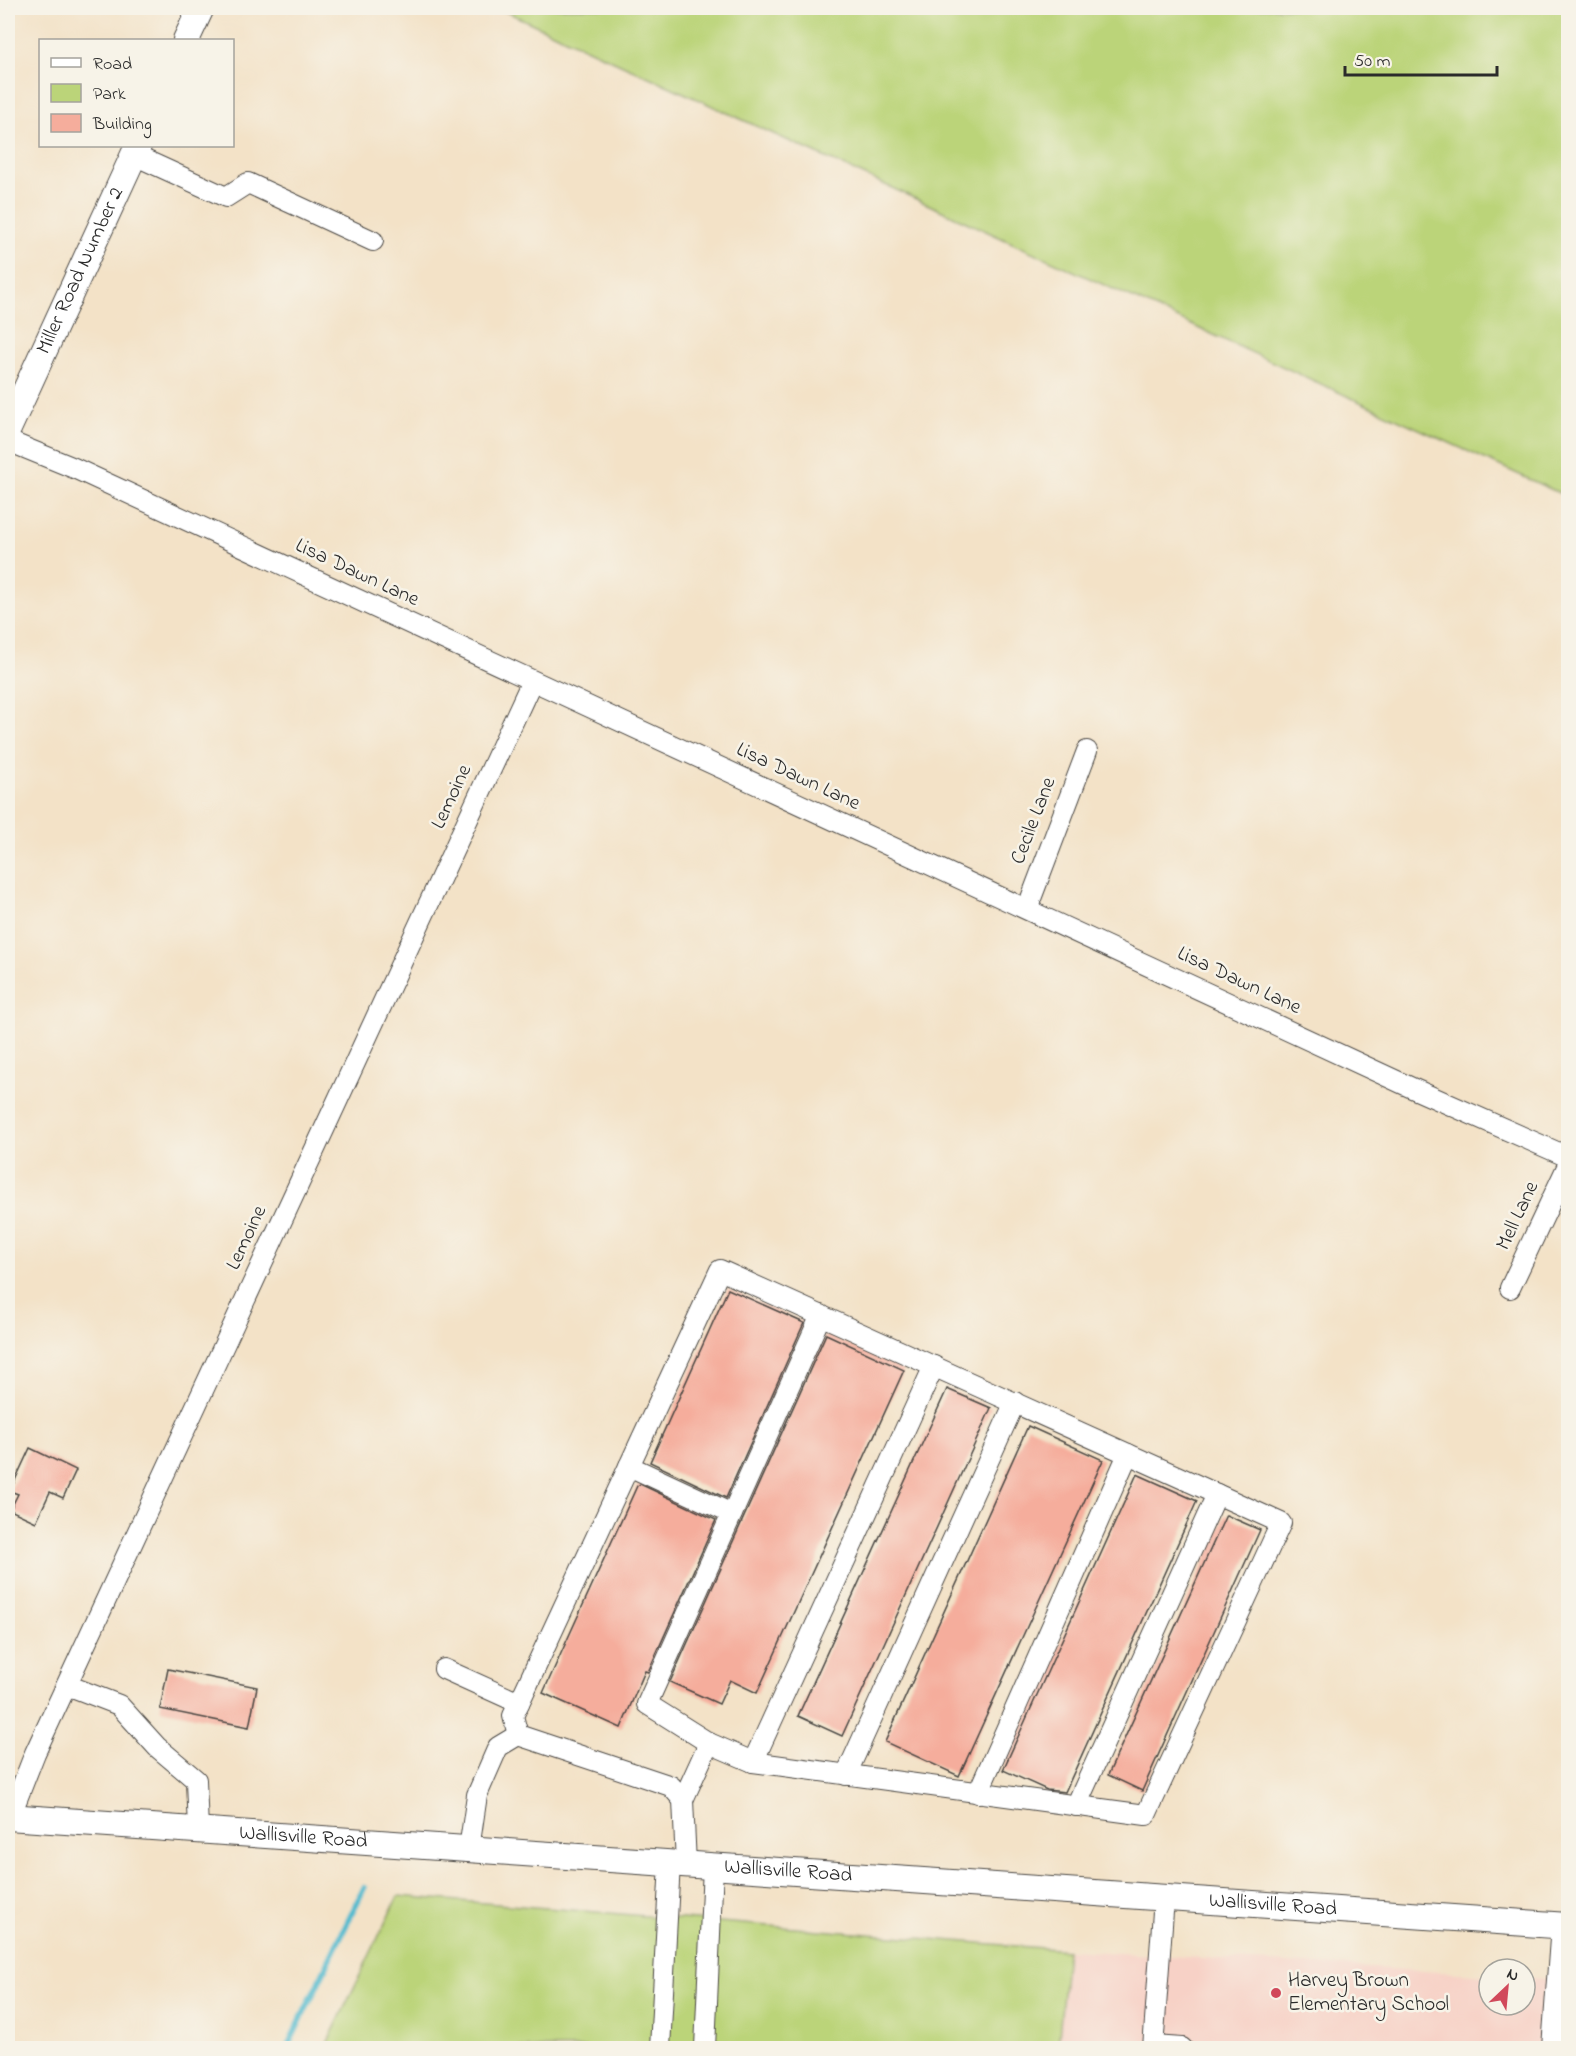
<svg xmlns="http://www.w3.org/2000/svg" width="1576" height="2056" font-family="'Indie Flower',sans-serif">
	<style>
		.built { fill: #f7d1c6 }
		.green { fill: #bbd479; stroke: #738052; stroke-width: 1.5 }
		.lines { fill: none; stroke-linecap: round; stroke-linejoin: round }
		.stream { stroke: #52bbcf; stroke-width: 6 }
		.building { fill: #f5ad9c }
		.minor-casing { stroke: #494642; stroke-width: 22 }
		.major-casing { stroke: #494642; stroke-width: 28 }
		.minor { stroke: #fff; stroke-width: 20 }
		.major { stroke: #fff; stroke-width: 26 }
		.poi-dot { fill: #d1495b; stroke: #f7f3e8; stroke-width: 2 }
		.labels { text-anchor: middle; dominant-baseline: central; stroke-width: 5; stroke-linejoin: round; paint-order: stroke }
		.street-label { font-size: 21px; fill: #2b2b2b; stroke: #f7f3e8 }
		.poi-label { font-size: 21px; fill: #2b2b2b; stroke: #f7f3e8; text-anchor: start }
	</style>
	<rect width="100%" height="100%" fill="#f7f3e8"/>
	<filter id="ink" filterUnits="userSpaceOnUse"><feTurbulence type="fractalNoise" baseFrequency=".0167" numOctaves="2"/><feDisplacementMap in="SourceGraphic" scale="12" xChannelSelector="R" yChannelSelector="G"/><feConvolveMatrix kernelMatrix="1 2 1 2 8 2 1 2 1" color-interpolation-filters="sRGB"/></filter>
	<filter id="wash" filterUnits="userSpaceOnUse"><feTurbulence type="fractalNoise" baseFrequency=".008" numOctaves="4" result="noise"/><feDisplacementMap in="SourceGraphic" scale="24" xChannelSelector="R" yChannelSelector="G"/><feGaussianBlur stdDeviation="1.35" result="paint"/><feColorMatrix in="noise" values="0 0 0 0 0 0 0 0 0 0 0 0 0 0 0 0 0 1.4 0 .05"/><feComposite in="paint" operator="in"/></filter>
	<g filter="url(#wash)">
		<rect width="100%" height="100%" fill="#f3e2c7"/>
		<polygon class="built" points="1067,1950 1489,1975 1489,2005 1525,2005 1525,1978 1568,1980 1568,2048 1058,2048"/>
		<g class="green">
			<polygon points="498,8 1568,8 1568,497"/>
			<polygon points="398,1896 1067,1950 1058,2048 325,2048"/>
		</g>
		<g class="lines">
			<polyline class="stream" points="287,2048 364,1888"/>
		</g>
		<g id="blocks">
			<g class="building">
				<polygon points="728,1289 804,1323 726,1498 650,1462"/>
				<polygon points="826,1334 904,1370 757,1693 730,1680 719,1704 670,1682"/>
				<polygon points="947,1389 991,1408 842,1736 798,1716"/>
				<polygon points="1028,1426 1103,1460 959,1776 885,1742"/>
				<polygon points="30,1448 76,1470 63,1498 50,1492 36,1522 10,1510 18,1494 10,1491"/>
				<polygon points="1137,1474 1197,1501 1065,1792 1047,1790 1003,1770"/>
				<polygon points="640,1484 716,1520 648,1672 645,1671 621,1728 543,1693 637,1486"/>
				<polygon points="1226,1515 1260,1530 1142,1791 1108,1775"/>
				<polygon points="168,1669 257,1687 249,1727 160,1709"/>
			</g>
		</g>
	</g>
	<g filter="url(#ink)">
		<use href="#blocks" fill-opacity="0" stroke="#494642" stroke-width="1.5"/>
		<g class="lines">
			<defs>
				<g id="minor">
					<polyline points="134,155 226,197 248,183 373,241"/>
					<polyline points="8,441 74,468 1412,1088 1568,1157"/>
					<polyline points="1027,909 1087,751"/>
					<polyline points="1510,1288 1568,1165"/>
					<polyline points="629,1466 732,1514"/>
					<polyline points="444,1669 519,1703"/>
					<polyline points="67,1685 119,1705 157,1747 196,1780 198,1830"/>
					<polyline points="518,1735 513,1716 720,1270 1281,1523 1146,1815 753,1762 709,1743 683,1800"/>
					<polyline points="709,1743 647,1704 821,1315"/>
					<polyline points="753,1762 934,1366"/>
					<polyline points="846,1775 1015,1402"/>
					<polyline points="978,1793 1128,1454"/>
					<polyline points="1076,1806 1217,1494"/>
					<polyline points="10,1817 35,1753 532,681"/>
					<polyline points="469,1849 477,1795 498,1747 518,1735 671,1786 683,1800 686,1864"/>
					<polyline points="1154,2046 1182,2048"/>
					<polyline points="660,2048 670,1863"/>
					<polyline points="705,2048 713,1866"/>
					<polyline points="1153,2048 1164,1898"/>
					<polyline points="1552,2048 1561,1925"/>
				</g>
				<g id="major">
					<polyline points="186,40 201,8"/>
					<path id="s1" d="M8,429L138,146"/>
					<path id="s2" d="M8,1817L1568,1926"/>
				</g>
			</defs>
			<use href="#minor" class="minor-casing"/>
			<use href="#major" class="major-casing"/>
			<use href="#minor" class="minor"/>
			<use href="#major" class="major"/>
		</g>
	</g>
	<circle class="poi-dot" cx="1276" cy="1993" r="6"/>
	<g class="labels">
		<g class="street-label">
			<text stroke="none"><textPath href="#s1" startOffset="174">Miller Road Number 2</textPath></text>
			<text transform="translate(357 573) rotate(25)">Lisa Dawn Lane</text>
			<text transform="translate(798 777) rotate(25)">Lisa Dawn Lane</text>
			<text transform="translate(452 797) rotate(-65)">Lemoine</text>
			<text transform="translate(1034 821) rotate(-69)">Cecile Lane</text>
			<text transform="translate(1239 981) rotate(25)">Lisa Dawn Lane</text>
			<text transform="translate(1518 1216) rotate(-65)">Mell Lane</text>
			<text transform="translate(247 1238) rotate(-65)">Lemoine</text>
			<text stroke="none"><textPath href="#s2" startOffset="296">Wallisville Road</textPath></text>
			<text stroke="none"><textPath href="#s2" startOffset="782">Wallisville Road</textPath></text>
			<text stroke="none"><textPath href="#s2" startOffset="1268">Wallisville Road</textPath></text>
		</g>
		<g class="poi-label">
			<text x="1288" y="1981">Harvey Brown<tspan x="1288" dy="24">Elementary School</tspan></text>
		</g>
	</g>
	<rect width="1576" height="2056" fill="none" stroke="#f7f3e8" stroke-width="30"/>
	<rect x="39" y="39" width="195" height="108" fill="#f7f3e8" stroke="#a5a39c" stroke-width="1.5"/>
	<rect x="51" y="58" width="30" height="9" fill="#ffffff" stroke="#a5a39c" stroke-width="1.5"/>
	<text x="93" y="69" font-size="18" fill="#2b2b2b">Road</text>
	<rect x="51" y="84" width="30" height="18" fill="#bbd479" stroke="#a5a39c" stroke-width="1.5"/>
	<text x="93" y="99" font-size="18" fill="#2b2b2b">Park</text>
	<rect x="51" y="114" width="30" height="18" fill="#f5ad9c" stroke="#a5a39c" stroke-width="1.5"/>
	<text x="93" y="129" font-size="18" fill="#2b2b2b">Building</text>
	<g transform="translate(1507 1987) rotate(26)"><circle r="28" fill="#f7f3e8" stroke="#a5a39c" stroke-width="1.5"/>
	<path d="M0-4.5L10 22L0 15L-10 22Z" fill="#d1495b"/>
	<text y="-9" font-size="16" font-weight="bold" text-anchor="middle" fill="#2b2b2b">N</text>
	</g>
	<path d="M1345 66v9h152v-9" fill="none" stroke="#2b2b2b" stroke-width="3"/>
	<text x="1354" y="66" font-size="18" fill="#2b2b2b" stroke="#f7f3e8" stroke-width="4.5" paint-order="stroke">50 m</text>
</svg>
